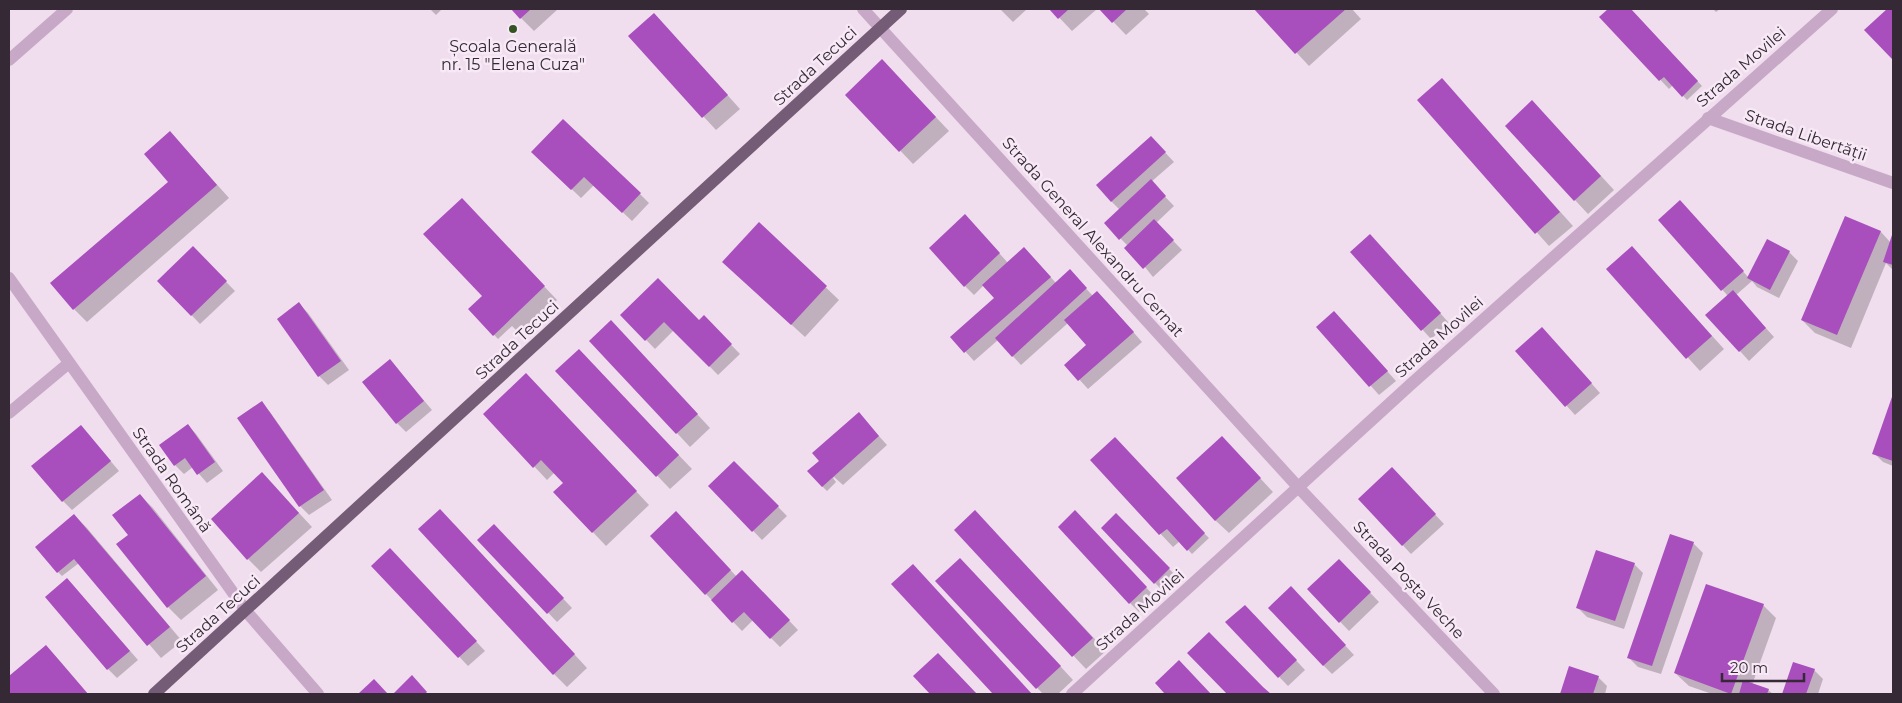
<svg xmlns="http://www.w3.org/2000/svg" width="1902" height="703" font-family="Montserrat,sans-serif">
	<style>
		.shadow { fill: #0003 }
		.building { fill: #a84ebd }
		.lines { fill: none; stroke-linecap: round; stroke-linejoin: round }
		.minor { stroke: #c7a9c7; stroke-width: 12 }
		.major { stroke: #745b76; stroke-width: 12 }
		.poi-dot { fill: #335421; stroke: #f8e9f6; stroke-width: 2 }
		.labels { text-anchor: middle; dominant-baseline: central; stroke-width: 5; stroke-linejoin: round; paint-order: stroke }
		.poi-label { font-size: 16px; fill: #342935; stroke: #f8e9f6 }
		.street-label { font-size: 16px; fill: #342935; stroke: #f8e9f6 }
	</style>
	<rect width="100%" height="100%" fill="#f0ddee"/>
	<g class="shadow">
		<polygon points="430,9 442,9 436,15"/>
		<polygon points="512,9 558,9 534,31"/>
		<polygon points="1000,9 1027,9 1013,22"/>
		<polygon points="1051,9 1097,9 1072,31"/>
		<polygon points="1101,9 1144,9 1149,14 1126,35"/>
		<polygon points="1256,9 1352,9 1361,19 1309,66"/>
		<polygon points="1610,9 1630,9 1702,86 1687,100 1673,85 1669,89 1601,17"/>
		<polygon points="1713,9 1720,9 1716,12"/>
		<polygon points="1889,9 1893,9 1893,59 1866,30"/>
		<polygon points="667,28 740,109 716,130 629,36"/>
		<polygon points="895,74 949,131 913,164 847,95"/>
		<polygon points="1442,80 1573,226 1549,246 1419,100"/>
		<polygon points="1545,115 1614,190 1588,214 1506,126"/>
		<polygon points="170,132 229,198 87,322 74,309 170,182"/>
		<polygon points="1160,147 1174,162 1151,182 1174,206 1156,223 1182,250 1153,277 1128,246 1105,223 1120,210 1111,201"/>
		<polygon points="533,152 640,194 649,203 632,221 594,185 581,198"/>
		<polygon points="1689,211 1748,277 1789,252 1798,261 1779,298 1757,287 1752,281 1736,295 1774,337 1749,361 1707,315 1728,296 1659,220"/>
		<polygon points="475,213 557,300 521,335 512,326 498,339 469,309 486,302"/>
		<polygon points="1846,218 1881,232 1891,243 1893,235 1893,270 1886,263 1851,348 1815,333 1802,320"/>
		<polygon points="759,224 839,300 805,337 737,275"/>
		<polygon points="974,225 1008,263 1031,256 1056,283 1078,280 1093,296 1106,301 1142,342 1088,389 1066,365 1088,345 1068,323 1021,365 998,340 974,361 952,337 996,298 984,285 974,295 965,286"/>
		<polygon points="1379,245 1449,323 1431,339 1352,252"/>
		<polygon points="1632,247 1724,349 1700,371 1608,269"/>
		<polygon points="193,248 235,291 200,324 159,281"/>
		<polygon points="299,304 308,313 349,370 328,385 319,376"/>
		<polygon points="1334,312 1396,381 1379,395 1318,327"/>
		<polygon points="622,315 699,322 704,317 740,354 718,375 674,330 655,349"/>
		<polygon points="624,335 710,428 690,447 591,341"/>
		<polygon points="1551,338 1600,393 1575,415 1517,351"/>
		<polygon points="592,364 692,469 670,489 557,371"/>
		<polygon points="398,370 432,410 406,432 397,423"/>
		<polygon points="539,388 649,505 606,546 555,492 564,483 554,473 547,480 485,414"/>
		<polygon points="1893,397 1893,466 1883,462 1874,453"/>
		<polygon points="261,403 270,412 332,500 309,515 300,506 239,419"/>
		<polygon points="867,423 887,445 843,485 834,477 833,478 836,482 827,491 822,486"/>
		<polygon points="188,425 196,434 223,471 207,483 193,467 184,474 175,465"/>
		<polygon points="81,426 119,471 72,510 63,501"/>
		<polygon points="1235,451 1273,492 1229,533 1215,520"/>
		<polygon points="1091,460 1197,526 1209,538 1192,554 1180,541 1173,547"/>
		<polygon points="734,462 787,516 762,540 710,486"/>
		<polygon points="1401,478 1444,524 1411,554 1360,499"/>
		<polygon points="275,487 312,527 261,572 248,559"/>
		<polygon points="140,495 153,508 218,590 181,620 168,607 130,535"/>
		<polygon points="1116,514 1178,578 1164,592 1155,583"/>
		<polygon points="74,515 87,528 182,641 161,658 79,563 62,576 58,572"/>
		<polygon points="1084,521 1155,597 1139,612 1130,603"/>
		<polygon points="685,522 737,577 742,571 798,630 780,647 753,620 742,631 706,594"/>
		<polygon points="453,523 587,668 567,687 554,674"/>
		<polygon points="988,525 1106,651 1086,669 955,530"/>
		<polygon points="503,535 572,608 557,622 479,540"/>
		<polygon points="1671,536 1694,544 1703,553 1661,674 1638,667 1629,658"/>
		<polygon points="399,559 485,651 468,666 373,566"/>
		<polygon points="1339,560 1379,602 1349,631 1309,589"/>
		<polygon points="1634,564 1643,573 1624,629 1587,617 1578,608"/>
		<polygon points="973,572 1073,680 1058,694 1043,694 937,581"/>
		<polygon points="67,579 138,660 117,678 108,669"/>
		<polygon points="1300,597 1354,655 1332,674 1323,665"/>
		<polygon points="1763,605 1776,618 1752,685 1768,690 1773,694 1712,694 1689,686 1675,673"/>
		<polygon points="1254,615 1305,670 1288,686 1227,623"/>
		<polygon points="46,646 59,660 88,694 9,694 9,678"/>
		<polygon points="1794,664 1814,670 1823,679 1818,694 1783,694"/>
		<polygon points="1570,668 1598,677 1607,686 1605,694 1562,694"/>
	</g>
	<g class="building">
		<polygon points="511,9 531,9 520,19"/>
		<polygon points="1049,9 1069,9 1058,19"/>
		<polygon points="1099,9 1127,9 1112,23"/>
		<polygon points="1254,9 1346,9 1295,54"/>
		<polygon points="1608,9 1631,9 1698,81 1682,97 1664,77 1659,81 1599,17"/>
		<polygon points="1887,9 1893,9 1893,58 1892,59 1864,30"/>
		<polygon points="654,13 728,95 702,118 628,36"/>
		<polygon points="882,59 936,117 899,152 845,95"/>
		<polygon points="1442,78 1560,212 1535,234 1417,100"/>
		<polygon points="1532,100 1601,176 1574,201 1505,126"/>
		<polygon points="563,119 641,193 622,213 584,177 571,190 531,152"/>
		<polygon points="170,131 217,185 73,310 50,283 168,182 144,154"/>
		<polygon points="1151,136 1166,152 1111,202 1096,185"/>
		<polygon points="1151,179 1166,196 1119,240 1104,223"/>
		<polygon points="462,198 545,286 493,336 468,309 482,296 423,234"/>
		<polygon points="1680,200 1744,271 1721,291 1658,220"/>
		<polygon points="965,214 1000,253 964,287 929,248"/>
		<polygon points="1845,216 1881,231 1837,335 1801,320"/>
		<polygon points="1154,219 1174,240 1143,269 1124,248"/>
		<polygon points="759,222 827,286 791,325 722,262"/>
		<polygon points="1893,232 1893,265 1883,262"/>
		<polygon points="1370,234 1441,313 1421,331 1350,252"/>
		<polygon points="1767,239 1790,251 1770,290 1747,278"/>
		<polygon points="193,246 227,281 191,316 157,281"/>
		<polygon points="1632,246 1712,336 1686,359 1606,269"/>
		<polygon points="1024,247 1051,277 964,353 950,337 994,298 982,285"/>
		<polygon points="1070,269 1087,288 1012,357 995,338"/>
		<polygon points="658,278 699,320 704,315 732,344 709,367 664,322 645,341 620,315"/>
		<polygon points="1733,290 1766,328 1739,352 1705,315"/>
		<polygon points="1097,291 1134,332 1078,381 1064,365 1086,345 1064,320"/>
		<polygon points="299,302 341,361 318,377 277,319"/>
		<polygon points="1334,311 1388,371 1369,387 1316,327"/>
		<polygon points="611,320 698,414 676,434 589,341"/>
		<polygon points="1542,327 1592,383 1565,407 1515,351"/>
		<polygon points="579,349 679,455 656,477 555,371"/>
		<polygon points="390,359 424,401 396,424 362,382"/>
		<polygon points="526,373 637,491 592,533 553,492 563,483 541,460 533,468 483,414"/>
		<polygon points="1893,394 1893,461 1872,454"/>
		<polygon points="262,401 324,490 299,507 237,418"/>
		<polygon points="859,412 879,436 822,487 807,471 819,461 812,453"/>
		<polygon points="188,424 215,462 197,475 185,458 174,466 159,445"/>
		<polygon points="81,425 111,461 62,502 31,466"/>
		<polygon points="1222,436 1261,478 1215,521 1176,478"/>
		<polygon points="1115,437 1205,533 1187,551 1167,529 1159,535 1090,460"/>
		<polygon points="734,461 779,506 752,532 708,486"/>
		<polygon points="1392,467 1436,514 1402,546 1358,499"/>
		<polygon points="262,472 299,513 247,560 211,519"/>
		<polygon points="140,494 206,576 167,608 116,544 128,535 112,515"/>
		<polygon points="440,509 575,654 553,675 418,529"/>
		<polygon points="975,510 1093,638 1072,657 954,530"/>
		<polygon points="1075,510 1147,587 1129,604 1058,527"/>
		<polygon points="676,511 731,570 705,595 650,536"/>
		<polygon points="1116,513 1170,568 1154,584 1101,528"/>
		<polygon points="74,514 170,627 147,646 74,559 57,573 35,547"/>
		<polygon points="494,524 564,598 547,614 477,540"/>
		<polygon points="1670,534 1694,542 1652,666 1627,658"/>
		<polygon points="390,548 477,641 458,658 371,566"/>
		<polygon points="1596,550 1635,563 1615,621 1576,608"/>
		<polygon points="960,558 1061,666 1036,689 935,581"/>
		<polygon points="1339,559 1371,592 1339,623 1307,589"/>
		<polygon points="913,564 1032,694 993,694 891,584"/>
		<polygon points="742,570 790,620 770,639 744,612 732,623 711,600"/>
		<polygon points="67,578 130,651 107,670 45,597"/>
		<polygon points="1706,584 1764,604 1731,694 1674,673"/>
		<polygon points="1291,586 1346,645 1323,666 1268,608"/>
		<polygon points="1245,605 1297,660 1278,678 1225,622"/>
		<polygon points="1209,632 1263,687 1271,694 1227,694 1187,653"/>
		<polygon points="46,645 88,694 9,694 9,676"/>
		<polygon points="938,653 977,694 930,694 913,676"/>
		<polygon points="1179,660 1211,694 1165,694 1155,683"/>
		<polygon points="1793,662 1815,669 1806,694 1782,694"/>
		<polygon points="1569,666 1599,676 1593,694 1560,694"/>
		<polygon points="412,675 427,692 425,694 393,694"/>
		<polygon points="374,679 388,694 358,694"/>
		<polygon points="1743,680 1769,689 1767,694 1739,694"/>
	</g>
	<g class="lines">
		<g class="minor">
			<polyline points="863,9 1299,488 1494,694"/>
			<polyline points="9,60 67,9"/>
			<polyline points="1708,118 1893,183"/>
			<polyline points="9,278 246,611 318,694"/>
			<polyline points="9,413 69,363"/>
			<polyline points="1072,694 1410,385 1832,9"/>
		</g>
		<polyline class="major" points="154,694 901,9"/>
	</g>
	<circle class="poi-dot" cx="513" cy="29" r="5"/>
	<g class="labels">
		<g class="poi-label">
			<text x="513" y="46">Școala Generală<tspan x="513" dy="18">nr. 15 "Elena Cuza"</tspan></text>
		</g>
		<g class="street-label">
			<text transform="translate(815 66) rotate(-43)">Strada Tecuci</text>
			<text transform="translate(1741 67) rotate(-41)">Strada Movilei</text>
			<text transform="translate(1806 135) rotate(19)">Strada Libertății</text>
			<text transform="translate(1093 237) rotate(48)">Strada General Alexandru Cernat</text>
			<text transform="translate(1439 337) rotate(-42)">Strada Movilei</text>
			<text transform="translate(517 340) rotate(-43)">Strada Tecuci</text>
			<text transform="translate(172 480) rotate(55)">Strada Română</text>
			<text transform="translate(1409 580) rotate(47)">Strada Poșta Veche</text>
			<text transform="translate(1140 610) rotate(-42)">Strada Movilei</text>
			<text transform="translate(218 614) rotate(-42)">Strada Tecuci</text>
		</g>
	</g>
	<rect width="1902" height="703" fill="none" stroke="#342935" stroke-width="20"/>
	<path d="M1722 673v8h82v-8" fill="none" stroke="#342935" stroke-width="2.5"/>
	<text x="1730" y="673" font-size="15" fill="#342935" stroke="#f8e9f6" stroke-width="4" paint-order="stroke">20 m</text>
</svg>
